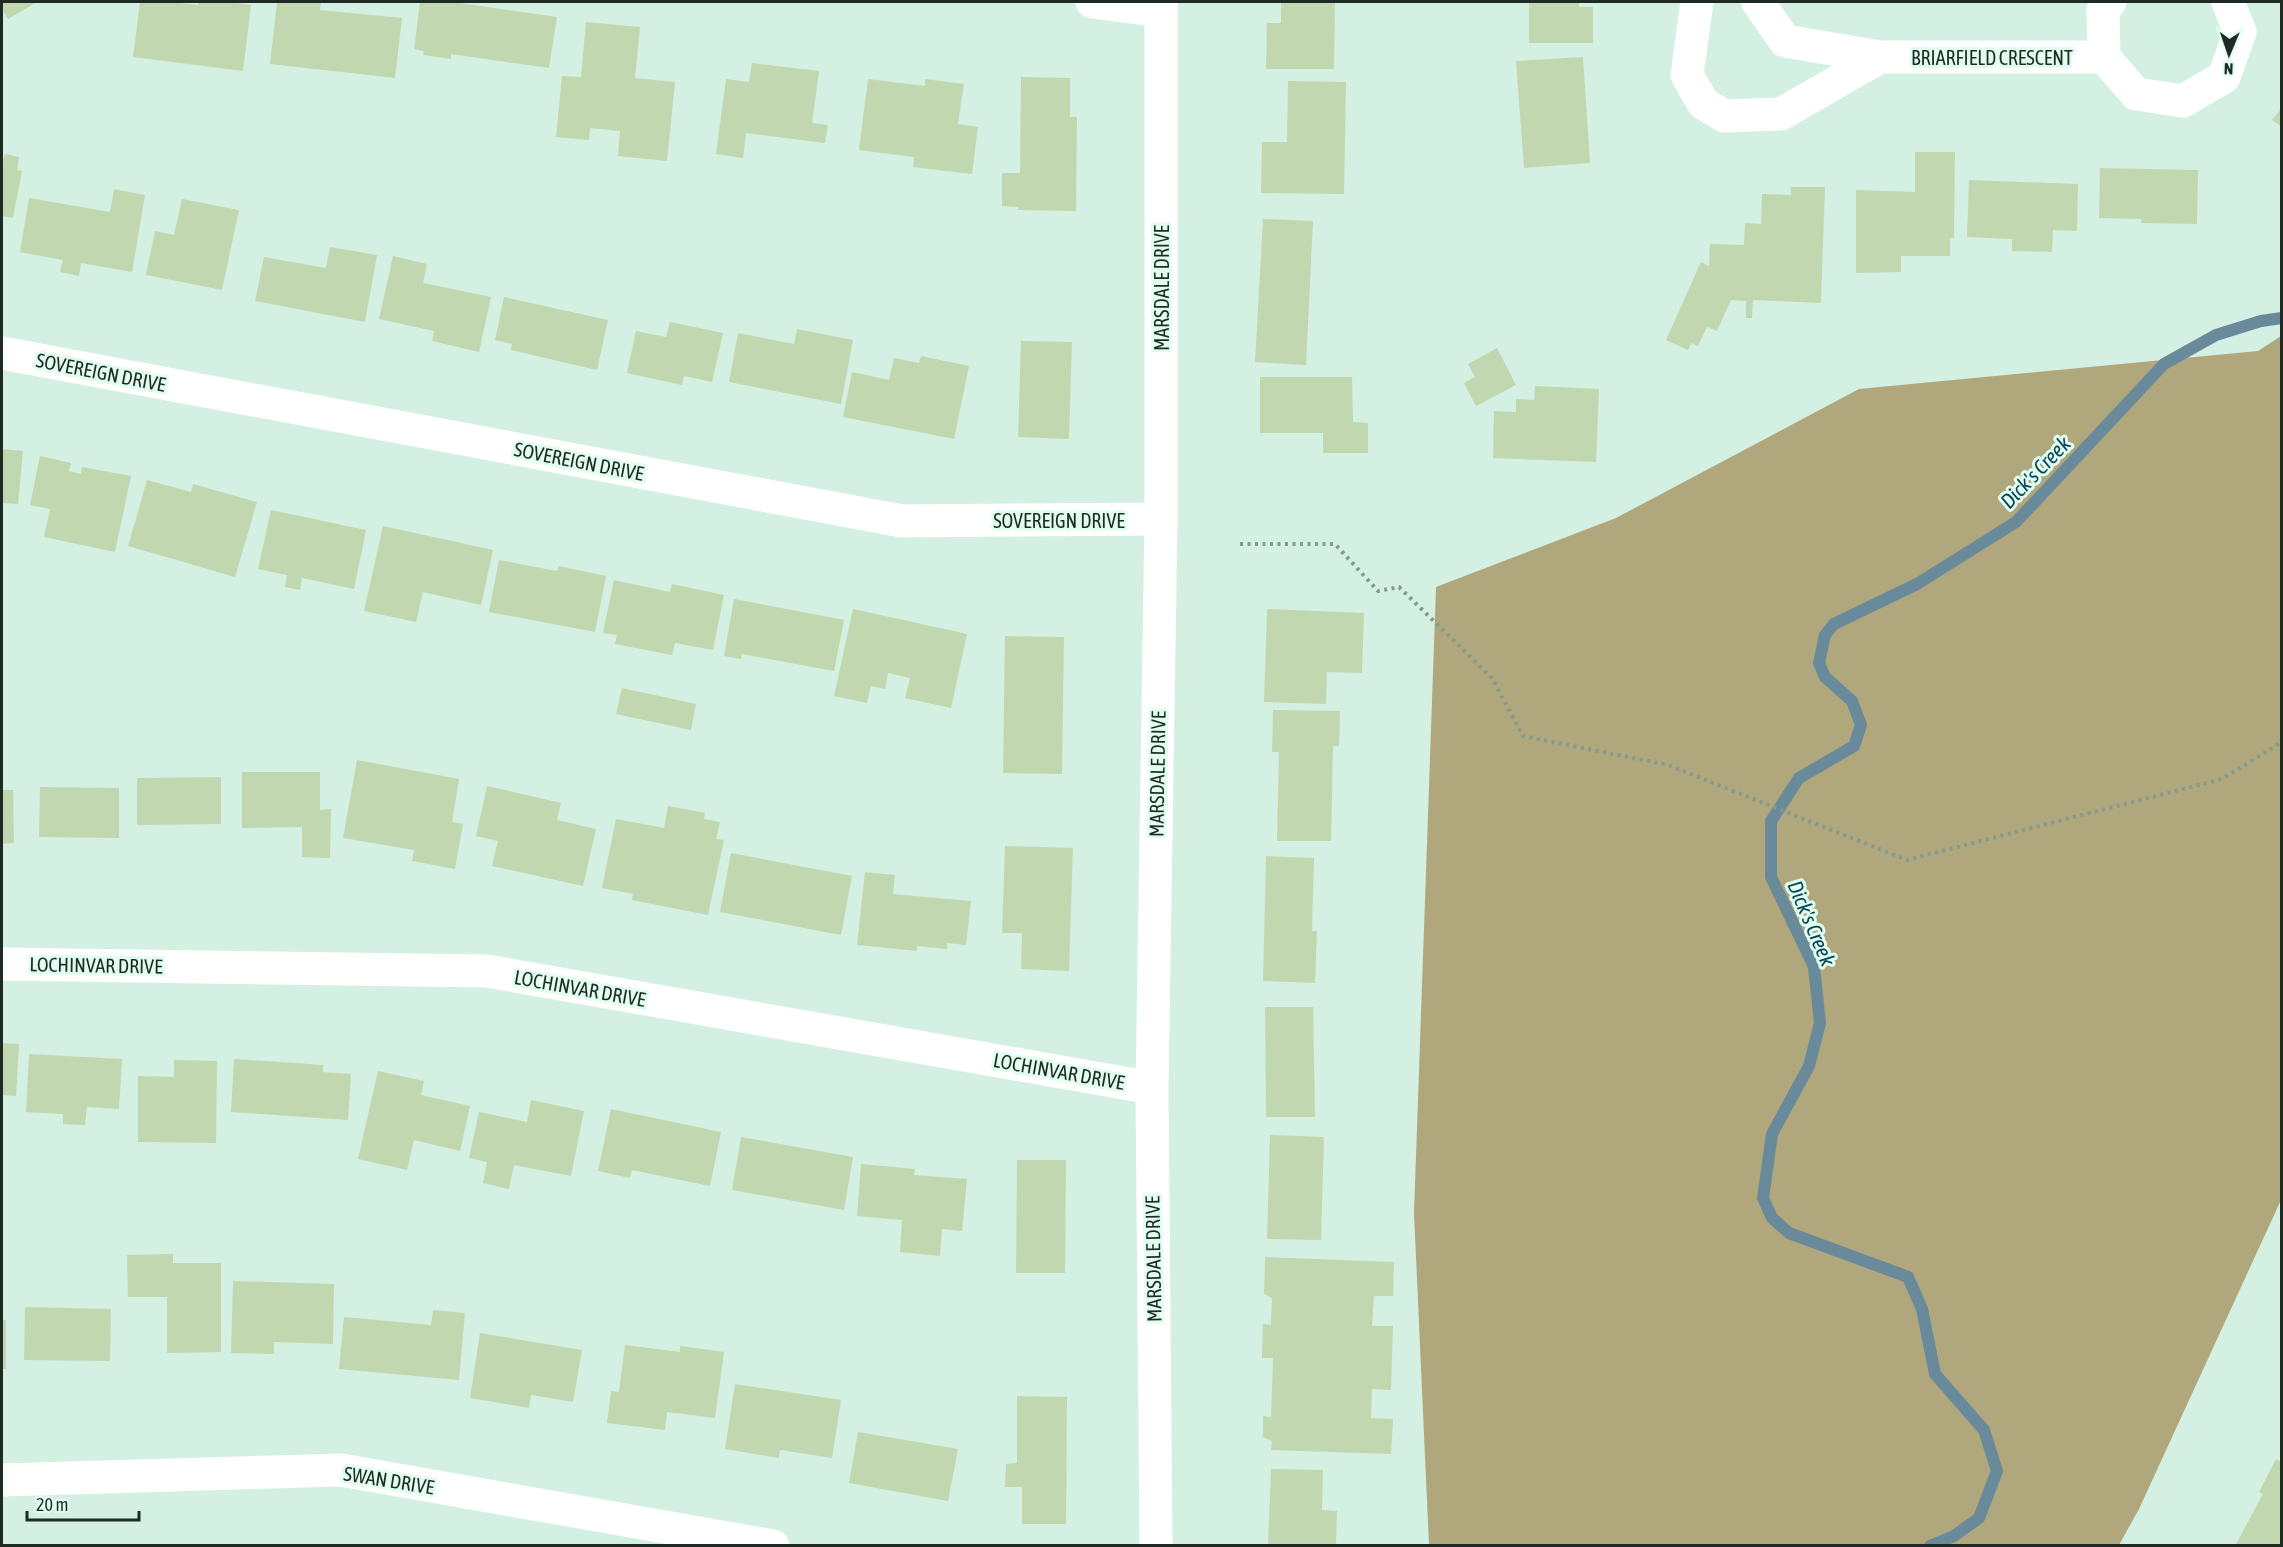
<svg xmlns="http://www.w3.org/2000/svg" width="2283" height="1547" font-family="'Asap Condensed',sans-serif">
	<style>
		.forest { fill: #b1a77d }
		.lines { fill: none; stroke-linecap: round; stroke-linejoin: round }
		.stream { stroke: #688a9a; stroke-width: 12 }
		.building { fill: #c1d7af }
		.path { stroke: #84998f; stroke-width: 4; stroke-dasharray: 3 4.5; stroke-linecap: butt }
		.minor { stroke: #fff; stroke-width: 33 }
		.labels { text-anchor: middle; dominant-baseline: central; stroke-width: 6; stroke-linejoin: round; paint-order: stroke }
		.street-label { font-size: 20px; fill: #1f2a25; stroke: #e1fdef }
		.water-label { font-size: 21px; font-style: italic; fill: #06435c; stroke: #e1fdef }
	</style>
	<rect width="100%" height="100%" fill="#d4f0e2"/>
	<polygon class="forest" points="2281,336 2281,1200 2139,1509 2119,1545 1429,1545 1414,1213 1436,587 1616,518 1859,389 2258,351"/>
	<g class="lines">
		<polyline class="stream" points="1930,1546 1954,1536 1979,1518 1997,1471 1984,1430 1935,1374 1922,1309 1908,1277 1789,1233 1772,1218 1763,1198 1772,1134 1809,1066 1820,1023 1814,967 1771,877 1771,821 1799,778 1854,746 1861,725 1852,701 1825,677 1819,663 1825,635 1834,624 1917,584 2016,522 2164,364 2216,335 2261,321 2282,318"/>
	</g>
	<g class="building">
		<polygon points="2,2 37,2 8,19 2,9"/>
		<polygon points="140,2 170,2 198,5 198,2 227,2 251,5 243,71 133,57"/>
		<polygon points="277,2 321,2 320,10 402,18 395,78 270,64"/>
		<polygon points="420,2 453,2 557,17 549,68 451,54 451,59 423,55 424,51 414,49"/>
		<polygon points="1281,2 1335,2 1334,69 1266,69 1267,23 1281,23"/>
		<polygon points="1529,2 1579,2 1579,7 1593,7 1593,43 1529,43"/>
		<polygon points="586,22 640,27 635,78 675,82 667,161 618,156 620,131 590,128 589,140 556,137 562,76 581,77"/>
		<polygon points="1583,57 1590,163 1524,168 1516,61"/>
		<polygon points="752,63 819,71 812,123 828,125 825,143 746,133 743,158 716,154 726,79 749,82"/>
		<polygon points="1021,77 1070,78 1070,117 1077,117 1076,211 1018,210 1018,207 1002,206 1002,173 1020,173"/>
		<polygon points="868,79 925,86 925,79 964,84 958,124 978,127 972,174 913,167 914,157 859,150"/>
		<polygon points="1288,81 1346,82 1344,194 1261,193 1262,142 1287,142"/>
		<polygon points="2282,108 2282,127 2272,120"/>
		<polygon points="1915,152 1955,152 1954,238 1950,238 1950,256 1901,256 1901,272 1856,273 1856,190 1915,192"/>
		<polygon points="5,154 19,157 17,170 22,171 13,218 2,216 2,165"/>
		<polygon points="2100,168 2198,170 2197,224 2141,223 2142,219 2099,218"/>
		<polygon points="1969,180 2078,184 2077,231 2053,230 2052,252 2012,251 2012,239 1967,237"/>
		<polygon points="1791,187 1825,187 1821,303 1753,300 1752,318 1746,318 1746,301 1731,300 1717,331 1707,327 1698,346 1691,343 1688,350 1666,340 1701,262 1709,266 1710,244 1744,245 1745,223 1761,224 1762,194 1791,195"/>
		<polygon points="114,189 145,195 132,272 81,263 79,276 60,272 63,260 20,252 29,198 110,212"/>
		<polygon points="182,199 239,210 222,290 146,275 155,231 174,235"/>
		<polygon points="1263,219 1313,221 1306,365 1255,362"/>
		<polygon points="330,247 377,255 365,322 255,301 264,257 326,268"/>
		<polygon points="393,256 427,264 423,283 491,297 479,352 432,341 434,331 379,319"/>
		<polygon points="504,297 608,320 597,370 511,350 512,344 495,340"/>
		<polygon points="670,322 723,333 712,382 684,376 682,385 627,373 636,331 666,337"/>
		<polygon points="797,329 853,340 841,404 729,382 738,333 794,344"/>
		<polygon points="1021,341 1072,342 1069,439 1018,437"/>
		<polygon points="1497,348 1516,385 1476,406 1464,383 1475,377 1468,364"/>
		<polygon points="921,356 969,366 954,439 843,417 852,372 889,380 894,358 919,363"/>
		<polygon points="1260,377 1352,377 1353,422 1368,423 1368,453 1323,453 1323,433 1260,433"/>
		<polygon points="1535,386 1599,389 1596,462 1493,458 1494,411 1516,412 1516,399 1534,400"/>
		<polygon points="2,449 23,451 18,504 2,503"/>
		<polygon points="40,456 71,463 69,471 81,474 82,467 131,476 115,552 44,537 50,509 30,505"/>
		<polygon points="147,480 191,492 193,484 257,502 235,577 128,546"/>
		<polygon points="271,510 366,530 354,589 302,578 300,590 285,587 287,575 258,569"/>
		<polygon points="383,526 493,550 481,605 423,592 416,622 364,611"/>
		<polygon points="499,560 557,571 559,566 606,576 595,632 489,612"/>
		<polygon points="614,580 670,592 672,584 724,595 713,650 675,643 672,655 615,644 617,635 603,633"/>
		<polygon points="734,599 844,620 834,671 742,654 741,659 724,656"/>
		<polygon points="853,609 967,634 951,708 905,698 910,678 888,673 885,689 871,686 867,703 834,696"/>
		<polygon points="1267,609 1364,613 1362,673 1327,672 1326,704 1264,702"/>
		<polygon points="1005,636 1064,637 1062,774 1003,773"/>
		<polygon points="622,688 696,704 691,730 616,714"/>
		<polygon points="1273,710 1340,711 1339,746 1333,746 1331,841 1277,841 1279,752 1272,752"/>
		<polygon points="357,760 459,779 452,822 463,824 455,869 412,861 414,850 343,838"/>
		<polygon points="242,772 320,772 320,810 331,809 330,858 302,857 302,827 242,828"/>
		<polygon points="221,777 221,824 137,825 137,778"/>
		<polygon points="487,786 561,803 557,820 596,829 583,886 492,866 498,841 476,836"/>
		<polygon points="40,787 119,788 119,838 39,837"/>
		<polygon points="2,790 13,790 14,843 2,844"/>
		<polygon points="668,806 705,813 704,819 720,822 716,839 724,840 708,915 632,900 633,894 602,888 616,819 664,828"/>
		<polygon points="1005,846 1073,848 1069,971 1021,969 1022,933 1002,933"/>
		<polygon points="731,853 852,876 841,935 720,912"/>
		<polygon points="1266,856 1314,858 1312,931 1317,931 1315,983 1263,981"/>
		<polygon points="865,872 895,875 893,894 971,901 966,945 947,943 947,949 917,946 917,951 857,945"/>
		<polygon points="1265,1007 1313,1007 1315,1117 1266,1117"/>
		<polygon points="2,1043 19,1044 16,1096 2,1095"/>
		<polygon points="29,1054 122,1059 119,1109 87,1107 85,1125 63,1124 63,1114 26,1112"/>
		<polygon points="234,1059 323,1065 323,1072 351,1074 348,1120 231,1112"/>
		<polygon points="174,1060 217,1061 216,1143 138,1142 138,1076 174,1077"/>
		<polygon points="378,1071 424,1081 421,1095 470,1106 460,1151 414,1140 407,1170 358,1159"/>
		<polygon points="531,1100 584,1111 571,1176 514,1165 509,1189 483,1183 487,1162 469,1158 479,1112 527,1122"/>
		<polygon points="611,1109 721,1132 710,1186 632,1170 630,1178 598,1171"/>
		<polygon points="1270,1135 1324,1137 1321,1240 1267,1239"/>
		<polygon points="741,1137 853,1157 844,1210 732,1190"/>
		<polygon points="1017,1160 1066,1160 1065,1273 1016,1273"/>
		<polygon points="861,1164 915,1169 914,1175 967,1179 962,1231 942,1229 940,1256 900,1252 902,1220 857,1216"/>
		<polygon points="173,1254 173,1263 221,1263 221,1352 167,1353 167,1297 128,1297 127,1255"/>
		<polygon points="1265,1257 1394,1262 1393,1296 1374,1296 1372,1326 1393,1326 1391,1390 1372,1389 1371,1418 1393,1419 1391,1454 1271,1450 1272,1441 1263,1437 1263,1416 1271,1417 1273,1358 1262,1358 1263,1324 1271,1325 1272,1298 1264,1294"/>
		<polygon points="233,1281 334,1284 333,1344 274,1342 274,1354 231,1353"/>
		<polygon points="25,1307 111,1309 110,1361 24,1360"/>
		<polygon points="433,1310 465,1313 459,1380 339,1369 344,1317 431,1325"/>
		<rect x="2" y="1320" width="4" height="49"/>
		<polygon points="480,1333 582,1350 573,1402 531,1395 529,1408 470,1398"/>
		<polygon points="625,1345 680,1352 680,1346 724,1352 715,1418 667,1412 665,1430 607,1423 611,1391 619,1392"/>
		<polygon points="735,1384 841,1400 832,1458 780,1450 779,1458 725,1449"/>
		<polygon points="1017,1396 1067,1397 1066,1524 1022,1524 1022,1487 1005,1487 1006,1464 1017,1463"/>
		<polygon points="858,1432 958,1449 948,1501 849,1483"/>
		<polygon points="2276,1459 2282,1462 2282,1546 2238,1546 2236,1544 2263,1494 2259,1492"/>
		<polygon points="1271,1469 1323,1470 1322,1510 1337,1511 1336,1544 1268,1546"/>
	</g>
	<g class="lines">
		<polyline class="path" points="1240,544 1335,544 1378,591 1399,587 1492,678 1523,736 1668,765 1907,860 2222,779 2282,742"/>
		<g class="minor">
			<polyline points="1092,2 1161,11"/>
			<polyline points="1697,2 1687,75 1703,103 1724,116 1781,114 1880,57"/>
			<polyline points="1758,2 1785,41 1880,57 2104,57"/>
			<polyline points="2110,2 2103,10 2104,57 2136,94 2183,101 2224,77 2240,32 2228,2"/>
			<polyline points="2,353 902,521 1161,519"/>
			<polyline points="2,964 487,971 1152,1088"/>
			<polyline points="2,1480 341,1470 773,1546"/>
			<polyline points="1156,1546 1152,1088 1161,519 1161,2"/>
		</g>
	</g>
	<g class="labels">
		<g class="street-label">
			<text x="1992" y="57">BRIARFIELD CRESCENT</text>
			<text transform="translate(1161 288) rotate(-90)">MARSDALE DRIVE</text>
			<text transform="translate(101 372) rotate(11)">SOVEREIGN DRIVE</text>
			<text transform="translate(579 461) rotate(11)">SOVEREIGN DRIVE</text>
			<text x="1059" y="520">SOVEREIGN DRIVE</text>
			<text transform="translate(1157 774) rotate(-89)">MARSDALE DRIVE</text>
			<text transform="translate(96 965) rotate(1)">LOCHINVAR DRIVE</text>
			<text transform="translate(580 988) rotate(10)">LOCHINVAR DRIVE</text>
			<text transform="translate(1059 1071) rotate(10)">LOCHINVAR DRIVE</text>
			<text transform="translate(1153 1259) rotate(-91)">MARSDALE DRIVE</text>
			<text transform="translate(389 1480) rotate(9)">SWAN DRIVE</text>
		</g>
		<g class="water-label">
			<text transform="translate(2035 472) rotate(-46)">Dick's Creek</text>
			<text transform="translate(1812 923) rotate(67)">Dick's Creek</text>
		</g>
	</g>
	<rect width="2283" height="1547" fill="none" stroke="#1f2a25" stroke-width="6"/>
	<g transform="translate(2229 54) rotate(182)" stroke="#e1fdef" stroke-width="4.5" paint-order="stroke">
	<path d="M0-4.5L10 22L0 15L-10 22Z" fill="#1f2a25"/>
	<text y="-9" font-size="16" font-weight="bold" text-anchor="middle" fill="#1f2a25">N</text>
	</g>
	<path d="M27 1511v9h112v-9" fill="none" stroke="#1f2a25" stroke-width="3"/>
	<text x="36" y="1511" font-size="18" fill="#1f2a25" stroke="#e1fdef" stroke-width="4.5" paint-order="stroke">20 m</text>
</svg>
